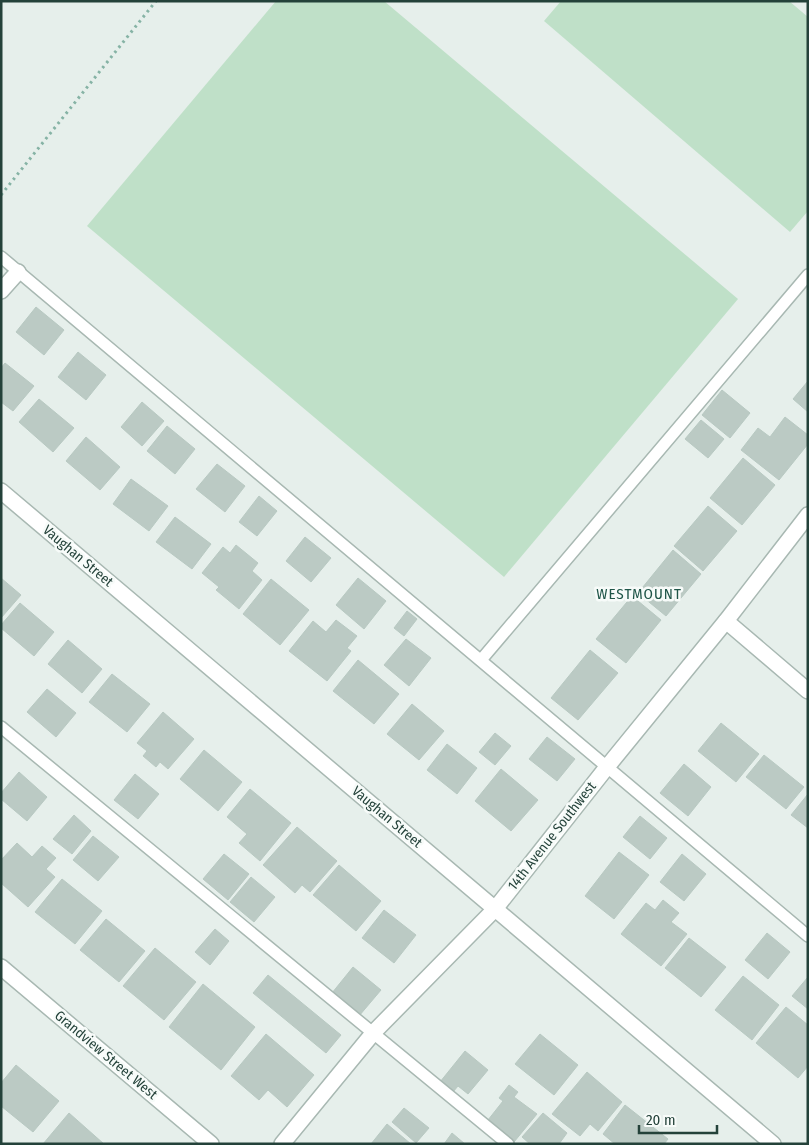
<svg xmlns="http://www.w3.org/2000/svg" width="809" height="1145" font-family="'Fira Sans Condensed',sans-serif">
	<style>
		.green { fill: #bfe0c8 }
		.building { fill: #bbcac4; stroke: #b8c9c2 }
		.lines { fill: none; stroke-linecap: round; stroke-linejoin: round }
		.lane-casing { stroke: #a8b8b2; stroke-width: 14 }
		.street-casing { stroke: #a8b8b2; stroke-width: 18 }
		.path { stroke: #86b3a5; stroke-width: 3; stroke-dasharray: 2.5 4; stroke-linecap: butt }
		.lane { stroke: #fff; stroke-width: 11 }
		.street { stroke: #fff; stroke-width: 15 }
		.labels { text-anchor: middle; dominant-baseline: central; stroke-width: 5; stroke-linejoin: round; paint-order: stroke }
		.street-label { font-size: 14px; fill: #24423a; stroke: #f7fbf9 }
		.neighbourhood-label { font-size: 15px; letter-spacing: 1px; fill: #1f5548; stroke: #f7fbf9 }
	</style>
	<rect width="100%" height="100%" fill="#e6efeb"/>
	<g class="green">
		<polygon points="276,1 384,1 738,299 504,577 87,226"/>
		<polygon points="561,1 789,1 808,17 808,211 790,232 544,21"/>
	</g>
	<g class="building">
		<polygon points="36,307 64,330 44,355 16,332"/>
		<polygon points="78,352 106,375 86,400 58,377"/>
		<polygon points="5,363 34,386 13,411 1,402 1,368"/>
		<polygon points="808,381 808,412 793,399"/>
		<polygon points="722,390 750,413 730,438 702,415"/>
		<polygon points="39,399 74,428 53,452 19,422"/>
		<polygon points="142,402 164,421 142,446 121,427"/>
		<polygon points="785,417 808,435 808,444 779,480 741,450 758,428 770,437"/>
		<polygon points="701,420 724,439 708,458 685,439"/>
		<polygon points="167,426 195,449 175,474 147,451"/>
		<polygon points="86,437 120,467 100,490 66,461"/>
		<polygon points="743,458 775,485 742,525 710,498"/>
		<polygon points="217,464 245,486 225,512 196,489"/>
		<polygon points="131,479 168,506 149,531 113,504"/>
		<polygon points="259,496 277,511 257,536 239,522"/>
		<polygon points="708,506 737,531 703,571 674,546"/>
		<polygon points="175,517 211,544 192,569 156,542"/>
		<polygon points="305,537 331,558 311,582 286,561"/>
		<polygon points="236,545 258,563 252,571 262,580 239,609 216,590 219,587 202,573 223,547 230,553"/>
		<polygon points="673,550 701,574 666,616 638,593"/>
		<polygon points="1,578 21,595 1,618"/>
		<polygon points="358,578 386,601 364,629 336,605"/>
		<polygon points="271,579 309,610 280,645 243,614"/>
		<polygon points="632,596 661,620 626,663 596,639"/>
		<polygon points="20,603 54,632 34,656 1,628 1,625"/>
		<polygon points="407,611 417,619 404,636 394,628"/>
		<polygon points="336,620 357,636 347,648 351,651 327,681 289,651 313,621 326,632"/>
		<polygon points="406,639 431,658 409,686 384,665"/>
		<polygon points="68,640 102,669 82,693 48,664"/>
		<polygon points="590,650 618,673 578,720 551,698"/>
		<polygon points="358,660 399,694 374,724 333,691"/>
		<polygon points="112,674 150,704 127,732 89,702"/>
		<polygon points="47,689 76,713 56,737 27,712"/>
		<polygon points="412,704 444,731 419,760 387,734"/>
		<polygon points="163,712 194,739 168,769 160,762 156,767 143,756 147,751 137,743"/>
		<polygon points="721,723 759,754 736,782 698,751"/>
		<polygon points="495,733 511,746 495,765 479,752"/>
		<polygon points="547,737 575,759 557,781 529,759"/>
		<polygon points="447,744 477,768 457,794 427,770"/>
		<polygon points="204,750 242,782 218,811 180,779"/>
		<polygon points="764,755 804,787 786,809 746,777"/>
		<polygon points="684,764 711,787 688,816 660,793"/>
		<polygon points="501,769 538,800 511,831 475,801"/>
		<polygon points="19,772 47,797 27,821 1,799 1,793"/>
		<polygon points="135,774 159,794 138,819 114,800"/>
		<polygon points="250,789 291,823 260,861 239,843 247,834 227,817"/>
		<polygon points="808,794 808,828 791,815"/>
		<polygon points="74,815 91,831 72,854 53,839"/>
		<polygon points="640,816 667,838 650,859 623,837"/>
		<polygon points="297,827 337,861 310,892 302,885 295,893 263,865"/>
		<polygon points="93,836 119,857 98,881 73,860"/>
		<polygon points="17,843 32,857 42,846 56,858 46,869 55,877 28,907 1,883 1,860"/>
		<polygon points="619,852 649,875 614,919 585,896"/>
		<polygon points="224,854 249,874 228,900 203,879"/>
		<polygon points="682,854 706,874 684,901 660,882"/>
		<polygon points="339,865 381,901 356,931 313,895"/>
		<polygon points="251,877 275,897 254,922 230,902"/>
		<polygon points="62,879 102,911 75,944 35,912"/>
		<polygon points="663,900 679,913 671,922 687,934 661,966 621,934 646,903 655,910"/>
		<polygon points="384,910 416,935 394,963 362,938"/>
		<polygon points="106,919 145,951 119,982 80,950"/>
		<polygon points="215,929 229,941 210,965 195,952"/>
		<polygon points="767,933 790,952 768,979 745,960"/>
		<polygon points="689,938 726,967 701,997 665,968"/>
		<polygon points="155,948 196,982 164,1020 123,986"/>
		<polygon points="353,967 381,990 359,1016 332,993"/>
		<polygon points="268,975 341,1035 326,1053 253,993"/>
		<polygon points="743,976 779,1005 752,1040 715,1010"/>
		<polygon points="808,977 808,1009 792,996"/>
		<polygon points="203,984 255,1027 221,1070 169,1027"/>
		<polygon points="786,1007 808,1025 808,1066 798,1078 756,1043"/>
		<polygon points="266,1034 314,1075 287,1107 268,1090 259,1100 231,1076"/>
		<polygon points="540,1034 578,1065 554,1095 515,1064"/>
		<polygon points="465,1051 488,1070 468,1094 458,1086 453,1092 440,1082"/>
		<polygon points="16,1065 59,1101 33,1132 1,1106 1,1083"/>
		<polygon points="587,1072 622,1102 598,1131 590,1124 580,1136 552,1114"/>
		<polygon points="509,1085 518,1092 514,1097 537,1114 514,1142 488,1120 503,1101 499,1098"/>
		<polygon points="625,1105 668,1139 664,1144 615,1144 603,1134"/>
		<polygon points="404,1108 429,1128 416,1143 392,1122"/>
		<polygon points="69,1113 104,1144 43,1144"/>
		<polygon points="543,1113 567,1133 559,1144 530,1144 522,1137"/>
		<polygon points="387,1124 411,1144 371,1144"/>
		<polygon points="452,1133 465,1144 444,1144"/>
	</g>
	<g class="lines">
		<defs>
			<g id="lane">
				<polyline points="1,257 808,936"/>
				<polyline points="481,660 808,275"/>
				<polyline points="1,727 508,1144"/>
			</g>
			<g id="street">
				<polyline points="1,291 18,272"/>
				<polyline points="1,491 773,1144"/>
				<polyline points="726,621 808,691"/>
				<polyline points="1,967 211,1144"/>
				<polyline points="282,1144 374,1032 495,909 607,767 726,621 808,515"/>
			</g>
		</defs>
		<use href="#lane" class="lane-casing"/>
		<use href="#street" class="street-casing"/>
		<polyline class="path" points="1,195 156,1"/>
		<use href="#lane" class="lane"/>
		<use href="#street" class="street"/>
	</g>
	<g class="labels">
		<g class="street-label">
			<text transform="translate(78 556) rotate(40)">Vaughan Street</text>
			<text transform="translate(387 817) rotate(40)">Vaughan Street</text>
			<text transform="translate(552 836) rotate(-52)">14th Avenue Southwest</text>
			<text transform="translate(106 1055) rotate(40)">Grandview Street West</text>
		</g>
		<g class="neighbourhood-label">
			<text x="639" y="594">WESTMOUNT</text>
		</g>
	</g>
	<rect width="809" height="1145" fill="none" stroke="#24423a" stroke-width="5"/>
	<path d="M639 1125v8h78v-8" fill="none" stroke="#24423a" stroke-width="2.5"/>
	<text x="646" y="1125" font-size="15" fill="#24423a" stroke="#f7fbf9" stroke-width="4" paint-order="stroke">20 m</text>
</svg>
